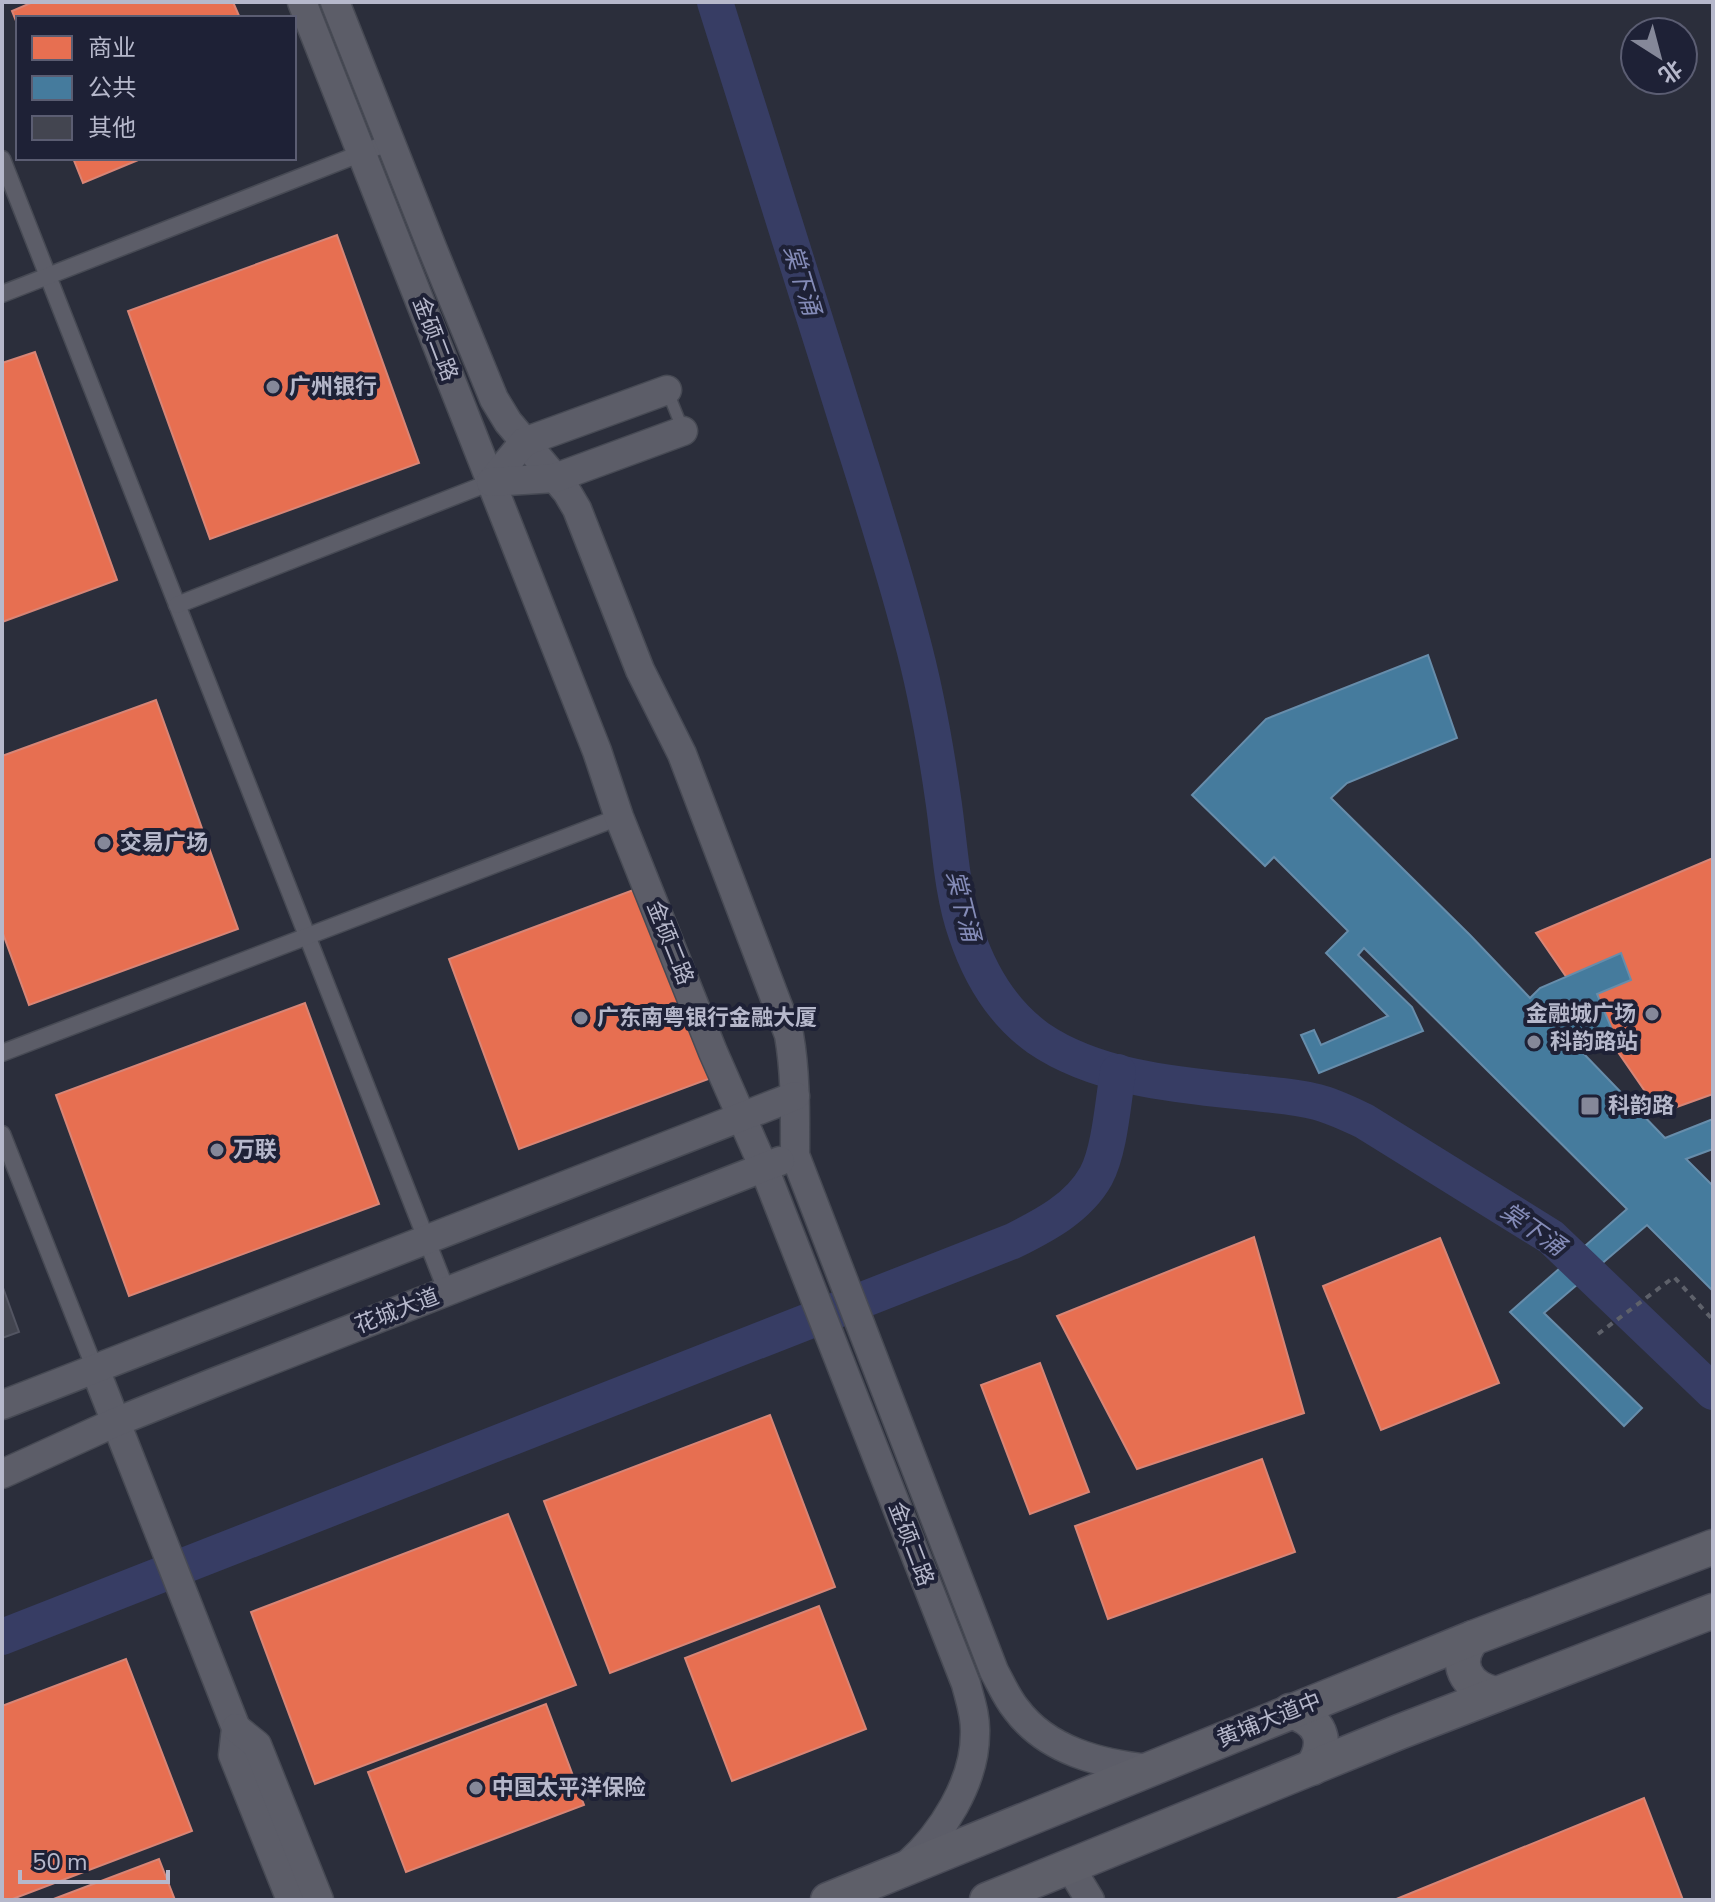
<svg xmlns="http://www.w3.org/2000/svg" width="1715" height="1902" font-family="'Nunito Sans','Noto Sans SC',sans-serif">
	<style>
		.shops { fill: #e76f51; stroke: #d88576; stroke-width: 2 }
		.public { fill: #457b9d; stroke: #678dab; stroke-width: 2 }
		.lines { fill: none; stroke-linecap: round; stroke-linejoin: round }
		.river { stroke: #373d64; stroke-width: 36 }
		.building { fill: #434550; stroke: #535562; stroke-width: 2 }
		.service-casing { stroke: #474a54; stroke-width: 14 }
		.pedestrian-casing { stroke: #474a54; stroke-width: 19 }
		.tertiary-casing { stroke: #474a54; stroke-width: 31 }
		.primary-casing { stroke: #494b57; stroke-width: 37 }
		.path { stroke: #5e616a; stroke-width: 4; stroke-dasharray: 6 6; stroke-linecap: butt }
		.service { stroke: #5c5d68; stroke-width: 11 }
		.pedestrian { stroke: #5c5d68; stroke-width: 16 }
		.tertiary { stroke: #5c5d68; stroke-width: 28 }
		.primary { stroke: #5e5f69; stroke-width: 34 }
		.poi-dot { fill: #858899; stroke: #1e2136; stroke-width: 3 }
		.labels { text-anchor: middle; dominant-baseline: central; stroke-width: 8; stroke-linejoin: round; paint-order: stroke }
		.street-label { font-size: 22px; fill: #b6b8cb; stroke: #1e2136 }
		.poi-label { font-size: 22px; font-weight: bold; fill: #b6b8cb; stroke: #1e2136; text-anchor: start }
		.water-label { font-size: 24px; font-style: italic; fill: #848bb7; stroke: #1e2136 }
	</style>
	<rect width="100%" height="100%" fill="#2b2e3b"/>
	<g class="shops">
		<polygon points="33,2 233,2 240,18 18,18 18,26 12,11"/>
		<polygon points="73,158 143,158 83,183"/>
		<polygon points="337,235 419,463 210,539 128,311"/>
		<polygon points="35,352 117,580 2,622 2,363"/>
		<polygon points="156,700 238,929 29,1005 2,931 2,756"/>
		<polygon points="1713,858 1713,1094 1660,1113 1536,933"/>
		<polygon points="644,886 714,1077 519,1149 449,959"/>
		<polygon points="305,1003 379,1204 129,1296 56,1095"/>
		<polygon points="1254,1237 1304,1413 1137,1469 1057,1316"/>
		<polygon points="1440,1238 1499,1383 1381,1430 1323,1286"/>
		<polygon points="1040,1363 1089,1492 1030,1514 981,1385"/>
		<polygon points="770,1415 835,1587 610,1673 544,1501"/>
		<polygon points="1262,1459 1295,1552 1108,1619 1075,1526"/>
		<polygon points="508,1514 576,1685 315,1784 251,1612"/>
		<polygon points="819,1606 866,1729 732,1781 685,1658"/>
		<polygon points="126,1659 192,1831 10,1900 2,1900 2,1706"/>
		<polygon points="546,1704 584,1805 406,1872 368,1772"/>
		<polygon points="1644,1798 1683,1900 1394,1900"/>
		<polygon points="159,1859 175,1900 51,1900"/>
	</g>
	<polygon class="public" points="1428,655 1457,738 1347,783 1331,798 1470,935 1530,998 1540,988 1621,953 1631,980 1597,994 1616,1039 1583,1053 1665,1138 1713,1119 1713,1149 1686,1159 1713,1186 1713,1291 1647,1225 1544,1313 1642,1408 1624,1426 1510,1312 1627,1209 1364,948 1358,955 1412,1007 1423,1031 1319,1073 1301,1035 1314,1030 1321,1045 1388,1016 1326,953 1348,931 1274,857 1265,866 1192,795 1266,719"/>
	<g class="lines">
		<g class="river">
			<path d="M715,2C754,128 794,254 834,380C860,465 889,550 911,636C926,691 936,748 944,805C950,848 952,893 966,933C980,975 1002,1012 1038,1038C1096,1078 1177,1085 1246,1092C1269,1095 1294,1096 1317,1102C1333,1106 1349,1114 1364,1121L1551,1237L1713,1392"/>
			<path d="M2,1637L1013,1241C1045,1225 1078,1208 1096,1176C1110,1150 1113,1101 1118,1072"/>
		</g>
	</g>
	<polygon class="building" points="2,1285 19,1332 2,1338"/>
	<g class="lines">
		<defs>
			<polyline id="service" points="667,390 683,430"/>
			<g id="pedestrian">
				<polyline points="2,159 447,1292"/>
				<polyline points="2,294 390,142"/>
				<polyline points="177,605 491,482"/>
				<polyline points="2,1053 619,817"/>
				<polyline points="2,1134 95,1369"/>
			</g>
			<g id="tertiary">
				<path d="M302,2L597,751L619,817L713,1052L764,1168L966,1684C970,1700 976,1716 975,1734C975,1782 942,1834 907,1865"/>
				<path d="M335,2L433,250L494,399L508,422L567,492L577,509L640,670L682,754L789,1035C796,1075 795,1115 795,1155L994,1671C1001,1684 1007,1698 1016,1709C1047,1751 1101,1764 1150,1769"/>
				<polyline points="491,482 524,442 667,390"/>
				<polyline points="491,482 555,478 683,431"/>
				<polyline points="95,1369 236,1728 233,1755 291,1900"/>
				<polyline points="2,1405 795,1096"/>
				<polyline points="2,1474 116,1422 213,1383 780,1161"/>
				<polyline points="236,1728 257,1745 319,1900"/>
				<polyline points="1070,1867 1090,1900"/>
			</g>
			<g id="primary">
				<path d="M1473,1638C1452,1663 1466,1687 1495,1694"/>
				<path d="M1290,1711C1320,1720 1330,1740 1312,1768"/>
				<polyline points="828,1900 1473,1638 1713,1547"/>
				<polyline points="987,1900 1399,1732 1713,1611"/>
			</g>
		</defs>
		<use href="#service" class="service-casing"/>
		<use href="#pedestrian" class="pedestrian-casing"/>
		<use href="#tertiary" class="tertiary-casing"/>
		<use href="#primary" class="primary-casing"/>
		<polyline class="path" points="1598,1334 1674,1277 1713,1320"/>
		<use href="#service" class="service"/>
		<use href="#pedestrian" class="pedestrian"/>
		<use href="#tertiary" class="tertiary"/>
		<use href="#primary" class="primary"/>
	</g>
	<g class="poi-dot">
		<circle cx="273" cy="387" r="8"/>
		<circle cx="104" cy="843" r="8"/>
		<circle cx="1652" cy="1014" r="8"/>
		<circle cx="581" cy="1018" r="8"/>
		<circle cx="1534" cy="1042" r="8"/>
		<rect x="1580" y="1096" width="20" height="20" rx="4"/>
		<circle cx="217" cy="1150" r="8"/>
		<circle cx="476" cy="1788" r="8"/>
	</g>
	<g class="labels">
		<g class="street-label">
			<text transform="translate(435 339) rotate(69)">金硕二路</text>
			<text transform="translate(670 943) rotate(68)">金硕二路</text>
			<text transform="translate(397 1311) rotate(-21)">花城大道</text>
			<text transform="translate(911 1544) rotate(69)">金硕二路</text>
			<text transform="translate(1269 1720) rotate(-22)">黄埔大道中</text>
		</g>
		<g class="poi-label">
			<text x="289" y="387">广州银行</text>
			<text x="120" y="843">交易广场</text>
			<text x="1636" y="1014" text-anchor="end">金融城广场</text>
			<text x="597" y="1018">广东南粤银行金融大厦</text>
			<text x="1550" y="1042">科韵路站</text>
			<text x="1608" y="1106">科韵路</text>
			<text x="233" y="1150">万联</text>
			<text x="492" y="1788">中国太平洋保险</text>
		</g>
		<g class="water-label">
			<text transform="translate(802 280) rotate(73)">棠下涌</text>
			<text transform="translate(963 906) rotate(76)">棠下涌</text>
			<text transform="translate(1533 1229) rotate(35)">棠下涌</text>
		</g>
	</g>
	<rect width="1715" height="1902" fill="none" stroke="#b6b8cb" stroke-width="8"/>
	<rect x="16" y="16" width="280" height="144" fill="#1e2136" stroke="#5b5d72" stroke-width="2"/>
	<rect x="32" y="36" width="40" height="24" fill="#e76f51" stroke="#5b5d72" stroke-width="2"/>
	<text x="88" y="56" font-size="24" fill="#b6b8cb">商业</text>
	<rect x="32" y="76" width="40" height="24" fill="#457b9d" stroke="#5b5d72" stroke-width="2"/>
	<text x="88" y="96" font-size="24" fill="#b6b8cb">公共</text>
	<rect x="32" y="116" width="40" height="24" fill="#434550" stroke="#5b5d72" stroke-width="2"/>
	<text x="88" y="136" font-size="24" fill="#b6b8cb">其他</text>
	<g transform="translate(1659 56) rotate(144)"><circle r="38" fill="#1e2136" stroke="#5b5d72" stroke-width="2"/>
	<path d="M0-6L14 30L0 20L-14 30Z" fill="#858899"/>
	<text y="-12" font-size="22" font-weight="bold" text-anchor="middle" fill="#b6b8cb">北</text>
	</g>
	<path d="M20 1870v12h148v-12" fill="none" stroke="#b6b8cb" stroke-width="4"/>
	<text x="32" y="1870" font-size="24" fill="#b6b8cb" stroke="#1e2136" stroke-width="6" paint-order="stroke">50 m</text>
</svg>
